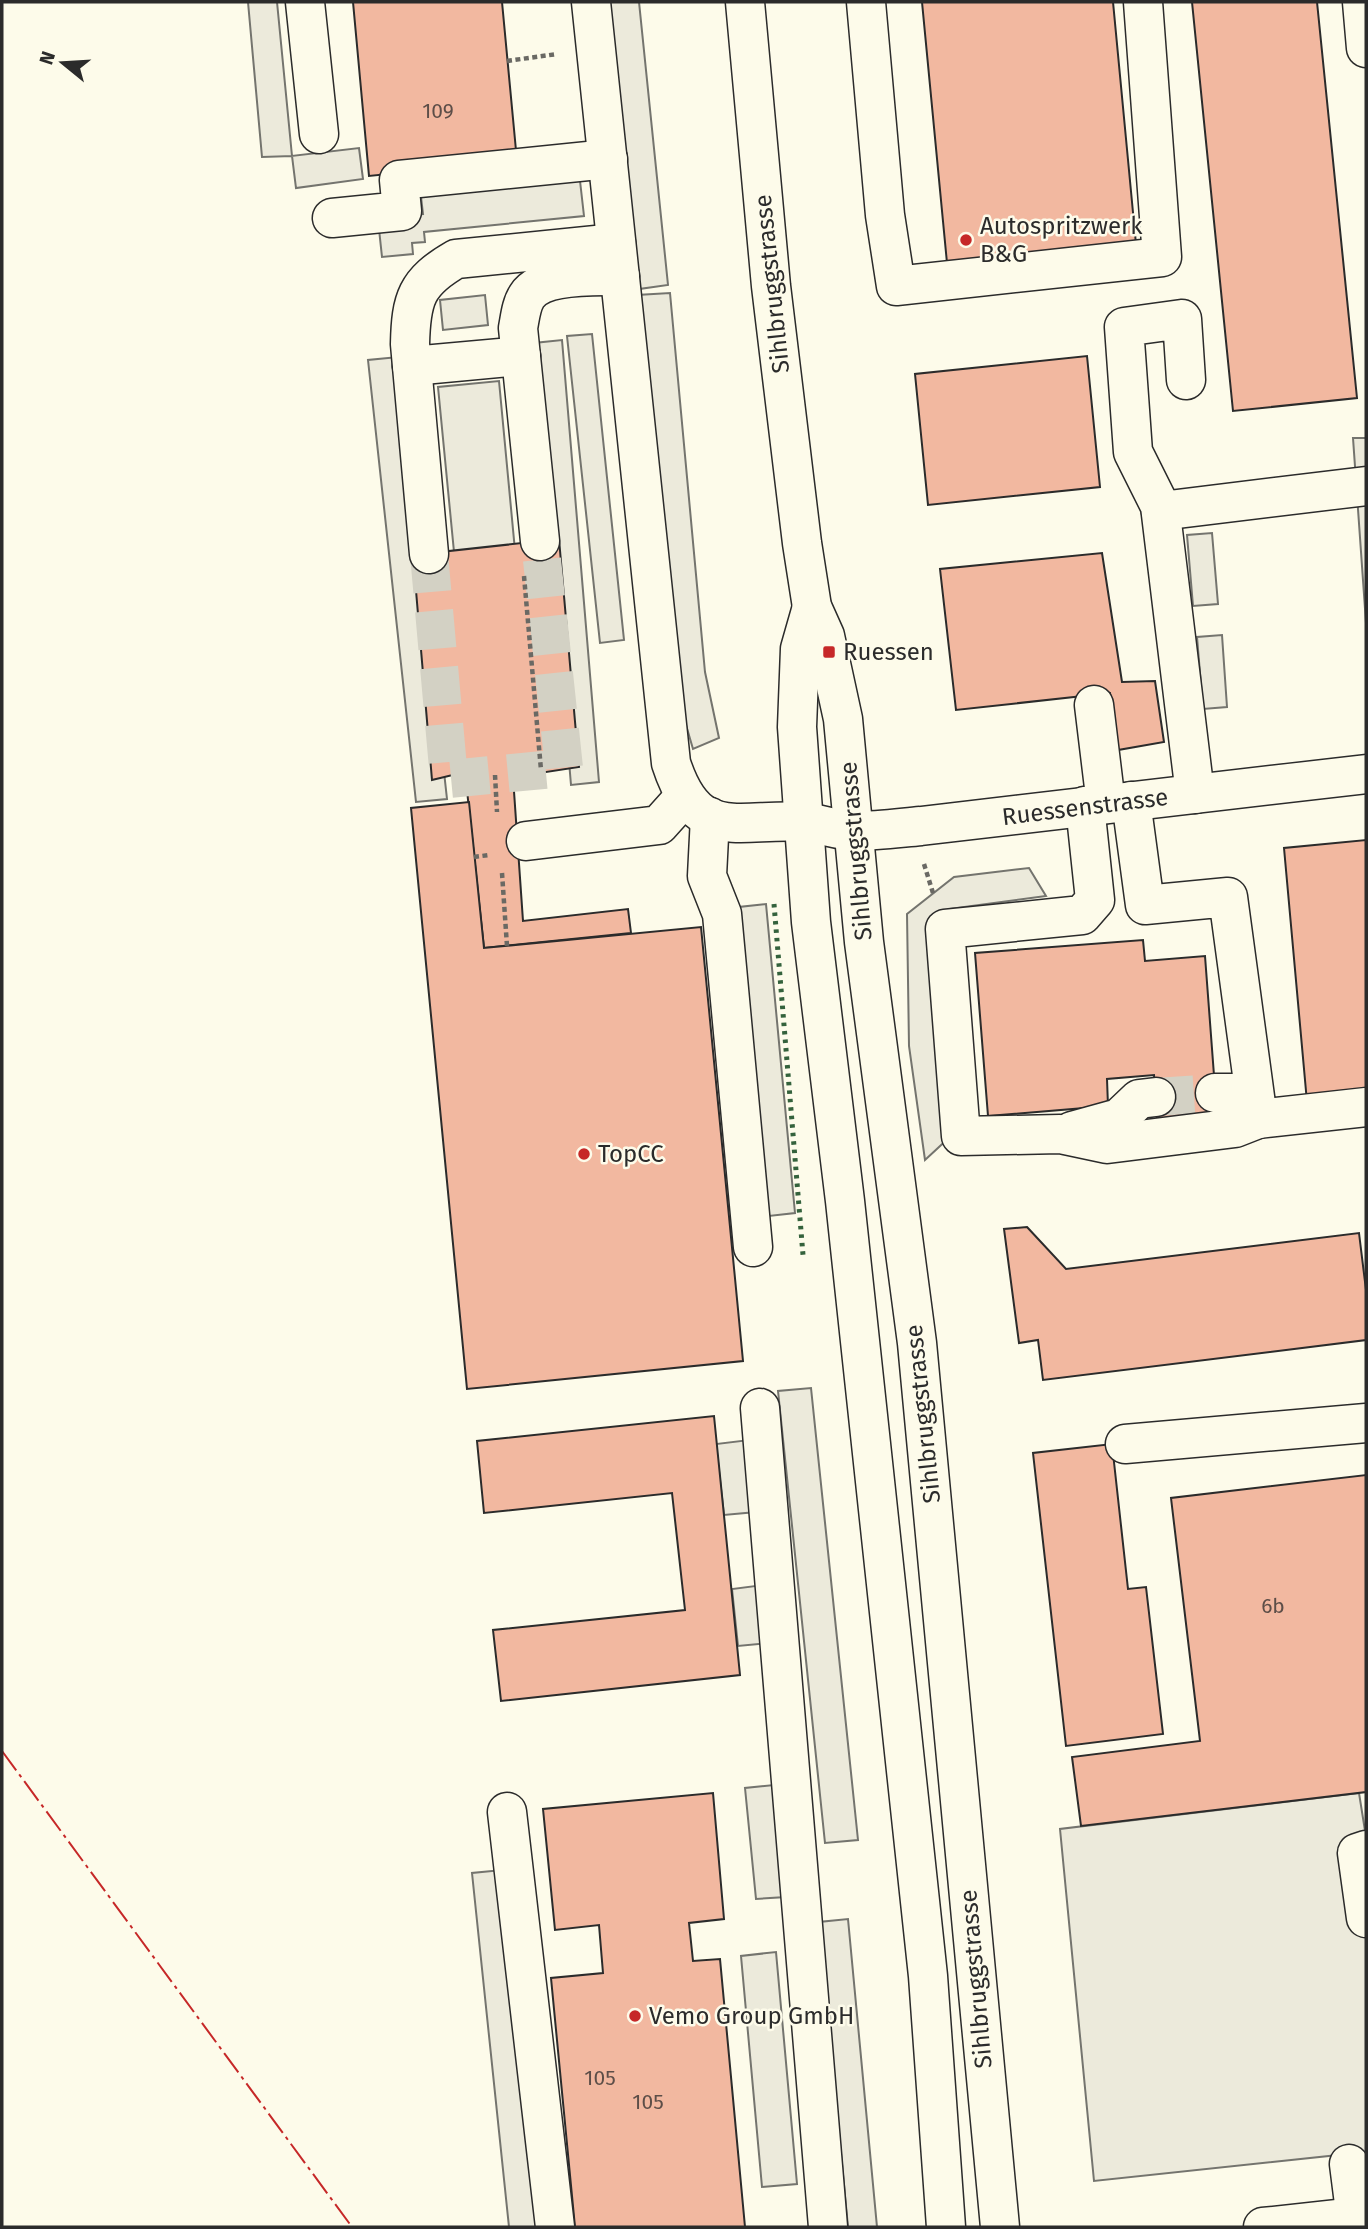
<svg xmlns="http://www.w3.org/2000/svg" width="1368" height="2229" font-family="'Fira Sans',sans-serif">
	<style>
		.parking { fill: #eceadb; stroke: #74746e; stroke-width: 2 }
		.building { fill: #f2b8a0; stroke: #2b2b2b; stroke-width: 2 }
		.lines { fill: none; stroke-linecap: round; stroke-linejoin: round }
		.minor-tunnel { stroke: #d3d1c4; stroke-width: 38; stroke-dasharray: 38 19; stroke-linecap: butt }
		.minor-casing { stroke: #2b2b2b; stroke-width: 41 }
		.major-casing { stroke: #2b2b2b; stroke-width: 41 }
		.path { stroke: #6a6964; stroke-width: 4.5; stroke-dasharray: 5 3.5; stroke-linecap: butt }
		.minor { stroke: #fdfbea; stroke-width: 38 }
		.major { stroke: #fdfbea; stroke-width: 38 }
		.hedge { stroke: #34623c; stroke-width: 5; stroke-dasharray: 3.5 5; stroke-linecap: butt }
		.power { stroke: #c62828; stroke-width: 2; stroke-dasharray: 24 5 3.5 5; stroke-linecap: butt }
		.poi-dot { fill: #c62828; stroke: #fdfbea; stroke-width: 2.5 }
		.labels { text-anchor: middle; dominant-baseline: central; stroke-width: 5; stroke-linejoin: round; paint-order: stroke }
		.number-label { font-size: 21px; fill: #5d4e48 }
		.poi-label { font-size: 24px; fill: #2b2b2b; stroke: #fdfbea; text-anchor: start }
		.street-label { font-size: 24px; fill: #2b2b2b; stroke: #fdfbea }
	</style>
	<rect width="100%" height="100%" fill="#fdfbea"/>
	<g class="parking">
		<polygon points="248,2 277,2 292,156 359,148 363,179 296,188 292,156 262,157"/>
		<polygon points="608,2 639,2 668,285 639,289"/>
		<polygon points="579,172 584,216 424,232 425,242 412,243 413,254 382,257 379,229 411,215 423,214 420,188"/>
		<polygon points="670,293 705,672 719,738 693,749 677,694 637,295"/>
		<polygon points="485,295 488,325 443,330 440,300"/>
		<polygon points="592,334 624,640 600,643 567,336"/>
		<polygon points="562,340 599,782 571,785 534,343"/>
		<polygon points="398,357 447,799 416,802 368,360"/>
		<polygon points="499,381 534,752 474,758 438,387"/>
		<polygon points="1353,438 1366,438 1366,623"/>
		<polygon points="1212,533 1218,604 1193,606 1187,535"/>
		<polygon points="1222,635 1227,707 1203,709 1197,637"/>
		<polygon points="1029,868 1046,896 950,909 934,935 953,1134 925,1160 909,1046 907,914 954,877"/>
		<polygon points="766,904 795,1213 769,1216 739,907"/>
		<polygon points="811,1388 858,1840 825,1843 778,1391"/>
		<polygon points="749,1440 756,1512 724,1515 716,1444"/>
		<polygon points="763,1585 769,1643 738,1646 732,1589"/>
		<polygon points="774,1785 786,1897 756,1899 745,1788"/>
		<polygon points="1359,1793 1366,1837 1366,2152 1094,2181 1060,1829"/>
		<polygon points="502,1870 539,2227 509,2227 472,1873"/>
		<polygon points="848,1919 877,2227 848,2227 819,1922"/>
		<polygon points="776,1952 797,2184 762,2187 741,1956"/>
	</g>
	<g class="building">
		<polygon points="353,2 502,2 517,161 369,176"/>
		<polygon points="922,2 1113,2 1136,244 947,263"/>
		<polygon points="1192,2 1317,2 1357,398 1233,411"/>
		<polygon points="1087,356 1100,487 928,505 915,374"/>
		<polygon points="559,539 579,767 513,777 523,921 628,909 631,933 484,948 465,772 432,780 413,555"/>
		<polygon points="1102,553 1122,682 1155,681 1164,742 1118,750 1110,693 956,710 940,569"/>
		<polygon points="469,802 484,948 701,927 743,1361 467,1389 411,808"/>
		<polygon points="1366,840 1366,1096 1307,1102 1284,848"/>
		<polygon points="1143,940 1145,961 1205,956 1217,1115 1157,1120 1154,1075 1107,1079 1108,1106 988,1116 975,953"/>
		<polygon points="1027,1227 1066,1269 1359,1233 1366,1290 1366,1340 1043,1380 1038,1340 1019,1343 1004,1229"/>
		<polygon points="714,1416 740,1675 501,1701 493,1630 685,1610 672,1493 484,1513 477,1441"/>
		<polygon points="1112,1444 1128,1589 1146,1587 1163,1734 1066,1746 1033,1453"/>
		<polygon points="1366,1475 1366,1792 1081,1826 1072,1757 1200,1741 1171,1498"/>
		<polygon points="713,1793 724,1919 689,1923 693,1961 720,1959 745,2227 575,2227 551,1978 603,1973 599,1925 555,1930 543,1809"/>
	</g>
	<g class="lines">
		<g class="minor-tunnel">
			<polyline points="429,554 449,779 564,768 540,541"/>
			<polyline points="1156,1097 1215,1093"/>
		</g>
		<defs>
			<g id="minor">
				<polyline points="305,2 319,134"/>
				<path d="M591,2L671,763C697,844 737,818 802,822C820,823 838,831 856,831C877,831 899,828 921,826L1366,774"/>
				<polyline points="866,2 885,215 896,286 1162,257 1143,2"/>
				<polyline points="1362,2 1366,48"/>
				<polyline points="332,218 402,211 399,180 608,159"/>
				<polyline points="412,366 521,356"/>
				<polyline points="1186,380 1182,319 1124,327 1133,452 1160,506 1195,794"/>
				<polyline points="1161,511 1366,486"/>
				<path d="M540,541L518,328C520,318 521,305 527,296C542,273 594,276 620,276"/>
				<path d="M429,554L410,344C411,299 416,282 456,259L616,243"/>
				<polyline points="1094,705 1106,804"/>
				<polyline points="1131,801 1145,905 1228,897 1258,1119 1366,1107"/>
				<polyline points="1085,806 1095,900 1082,915 945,929 961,1136 1060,1134 1107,1144 1235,1128 1258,1119 1238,1093 1215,1093"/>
				<polyline points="710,817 707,876 722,914 753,1247"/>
				<polyline points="526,841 659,825 685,796"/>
				<polyline points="1072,1131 1119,1118 1139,1099 1156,1097"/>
				<polyline points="760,1408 828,2227"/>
				<polyline points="1125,1444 1366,1423"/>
				<polyline points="507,1812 555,2227"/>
				<polyline points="1366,1850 1357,1853 1366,1918"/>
				<polyline points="1349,2164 1357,2227"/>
				<polyline points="1263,2227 1356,2217"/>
			</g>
			<g id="major">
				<polyline points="745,2 771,286 802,543 812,607 825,636 843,719 864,942 917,1343 1000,2227"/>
				<polyline points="812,607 800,649 797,727 811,922 845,1201 928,1976 946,2227"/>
			</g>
		</defs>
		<use href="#minor" class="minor-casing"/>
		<use href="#major" class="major-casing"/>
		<g class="path">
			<polyline points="507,61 557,54"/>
			<polyline points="524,576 541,770"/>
			<polyline points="495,775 497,812"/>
			<polyline points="474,857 489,855"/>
			<polyline points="924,864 933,893"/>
			<polyline points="502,873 507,946"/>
		</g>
		<use href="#minor" class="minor"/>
		<use href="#major" class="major"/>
		<polyline class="hedge" points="774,904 803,1255"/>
		<polyline class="power" points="2,1751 352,2227"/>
	</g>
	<g class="poi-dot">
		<circle cx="966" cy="240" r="7"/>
		<rect x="822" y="645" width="14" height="14" rx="3.5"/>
		<circle cx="584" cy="1154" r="7"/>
		<circle cx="635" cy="2016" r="7"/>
	</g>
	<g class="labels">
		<g class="number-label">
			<text x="438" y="111">109</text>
			<text x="1273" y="1606">6b</text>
			<text x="600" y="2078">105</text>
			<text x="648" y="2102">105</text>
		</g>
		<g class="poi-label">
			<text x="980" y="226">Autospritzwerk<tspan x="980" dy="28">B&amp;G</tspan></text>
			<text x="843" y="652">Ruessen</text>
			<text x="598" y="1154">TopCC</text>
			<text x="649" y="2016">Vemo Group GmbH</text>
		</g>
		<g class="street-label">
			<text transform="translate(772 284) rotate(-96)">Sihlbruggstrasse</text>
			<text transform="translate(1085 807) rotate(-7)">Ruessenstrasse</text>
			<text transform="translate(856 851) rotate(-95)">Sihlbruggstrasse</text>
			<text transform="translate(923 1414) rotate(-96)">Sihlbruggstrasse</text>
			<text transform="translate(976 1979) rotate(-95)">Sihlbruggstrasse</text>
		</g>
	</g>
	<rect width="1368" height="2229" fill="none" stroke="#2b2b2b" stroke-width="7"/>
	<g transform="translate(63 63) rotate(288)" stroke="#fdfbea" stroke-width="5" paint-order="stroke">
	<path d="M0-5L12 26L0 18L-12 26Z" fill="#2b2b2b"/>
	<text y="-10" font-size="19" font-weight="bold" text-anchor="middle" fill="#2b2b2b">N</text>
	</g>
</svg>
